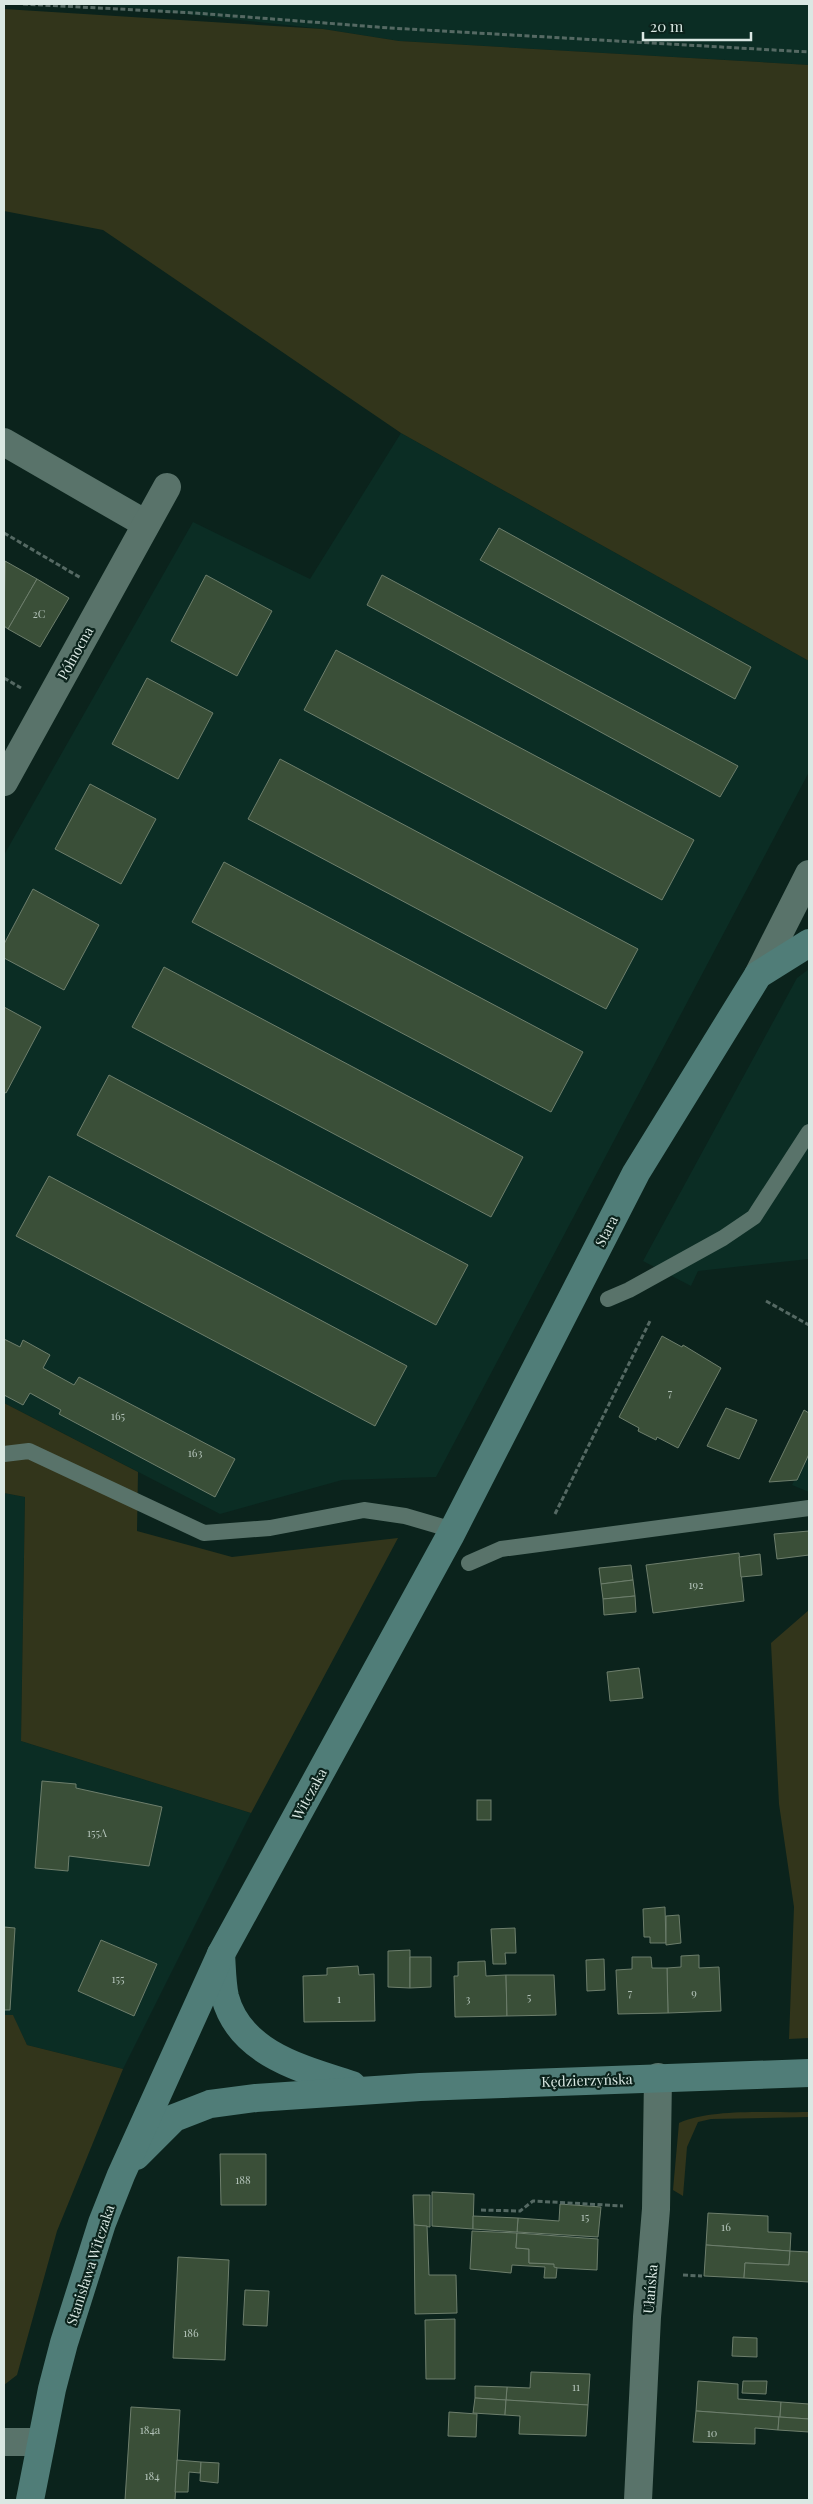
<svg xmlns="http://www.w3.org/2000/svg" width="813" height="2504" font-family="'Playfair Display',serif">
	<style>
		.built { fill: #0b2d24 }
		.green { fill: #32351b }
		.building { fill: #3a4f38; stroke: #6d7e6c }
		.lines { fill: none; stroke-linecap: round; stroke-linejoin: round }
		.path { stroke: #556963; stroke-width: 3; stroke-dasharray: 5 2.5; stroke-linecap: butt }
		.lane { stroke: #59736a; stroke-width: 16 }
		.street { stroke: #59736a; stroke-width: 28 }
		.secondary { stroke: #507d78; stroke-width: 28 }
		.labels { text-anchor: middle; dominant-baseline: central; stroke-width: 4.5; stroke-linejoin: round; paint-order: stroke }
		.number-label { font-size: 11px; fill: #b2c2b8 }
		.street-label { font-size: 14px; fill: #dae8e3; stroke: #0b231c }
	</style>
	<rect width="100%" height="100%" fill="#0b231c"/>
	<g class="built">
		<polygon points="93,4 809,4 809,65 399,41 323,29"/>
		<polygon points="401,433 809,661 809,772 436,1477 342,1480 220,1514 4,1403 4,855 193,522 310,579"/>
		<polygon points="809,969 809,1259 698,1271 691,1286 643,1261 797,978"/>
		<polygon points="809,1451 809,1492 792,1485"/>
		<polygon points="4,1493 25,1497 21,1741 251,1813 123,2069 27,2045 13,2016 4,2015"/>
	</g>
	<g class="green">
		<polygon points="4,9 323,29 399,41 809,65 809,661 401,433 103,230 4,211"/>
		<polygon points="4,1403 138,1472 137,1531 232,1557 398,1538 251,1813 21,1741 25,1497 4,1493"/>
		<polygon points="809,1610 809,2038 789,2039 794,1907 779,1804 771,1643"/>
		<polygon points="4,2015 13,2015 27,2045 123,2069 57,2231 17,2375 4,2385"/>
		<path d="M809,2112V2117L711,2119L698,2122L687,2147L683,2196L673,2190L679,2123C711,2108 772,2113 809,2112Z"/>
	</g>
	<g class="building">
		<polygon points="499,528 751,667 735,699 480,560"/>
		<polygon points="5,561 37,579 8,629 4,626"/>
		<polygon points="206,575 272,611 237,676 171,641"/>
		<polygon points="382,575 738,766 720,797 367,605"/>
		<polygon points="37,579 69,598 40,647 8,629"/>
		<polygon points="336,650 694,840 662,900 304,710"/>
		<polygon points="147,678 213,713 178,779 112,744"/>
		<polygon points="280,759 638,949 606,1009 248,819"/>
		<polygon points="90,784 156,819 121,884 55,849"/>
		<polygon points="224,862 583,1052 551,1112 192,922"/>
		<polygon points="33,889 99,925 64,990 4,958 4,944"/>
		<polygon points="164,967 523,1157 491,1217 132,1027"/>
		<polygon points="4,1007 41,1027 6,1093 4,1092"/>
		<polygon points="109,1075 468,1265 436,1325 77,1135"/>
		<polygon points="49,1176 407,1366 375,1426 16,1236"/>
		<polygon points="662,1336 682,1347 683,1345 721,1368 678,1448 657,1437 656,1440 638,1431 639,1428 619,1417"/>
		<polygon points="4,1339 20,1347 23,1340 50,1355 43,1368 74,1385 79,1377 235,1459 215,1497 59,1414 61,1410 30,1393 23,1405 4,1395"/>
		<polygon points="726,1408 757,1420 739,1459 707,1446"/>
		<polygon points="804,1410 809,1413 809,1454 797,1480 769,1482"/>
		<polygon points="809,1531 809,1555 777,1559 774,1534"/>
		<polygon points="739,1553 744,1601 653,1613 646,1565"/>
		<polygon points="760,1554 762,1575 741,1577 739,1557"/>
		<polygon points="631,1565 633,1580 601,1584 599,1568"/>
		<polygon points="633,1580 635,1596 603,1599 601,1584"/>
		<polygon points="635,1596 636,1612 604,1615 603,1599"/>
		<polygon points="639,1668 643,1698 610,1701 607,1672"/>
		<polygon points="42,1781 76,1784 76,1788 162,1807 149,1866 69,1856 68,1871 35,1868"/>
		<rect x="477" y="1800" width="14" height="20"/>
		<polygon points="665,1907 666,1943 650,1943 650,1937 644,1937 643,1909"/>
		<polygon points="679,1915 681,1943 666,1945 666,1916"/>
		<polygon points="4,1927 15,1928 10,2010 4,2010"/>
		<polygon points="515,1928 516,1953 505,1953 506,1964 493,1964 491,1929"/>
		<polygon points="101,1940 157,1964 134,2016 78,1991"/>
		<polygon points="410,1950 410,1988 388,1987 388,1951"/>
		<polygon points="699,1955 699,1968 719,1967 721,2011 668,2013 667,1968 681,1967 681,1956"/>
		<polygon points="410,1957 431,1957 431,1987 410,1988"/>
		<polygon points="632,1957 651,1957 652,1968 667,1968 668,2013 618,2014 616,1970 632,1969"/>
		<polygon points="604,1959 605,1990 587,1991 586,1960"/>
		<polygon points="485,1961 486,1976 506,1975 507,2016 455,2017 454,1976 458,1976 458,1962"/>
		<polygon points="358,1966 359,1975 374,1974 375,2021 304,2022 303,1976 327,1975 327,1968"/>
		<polygon points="506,1975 554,1975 556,2015 507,2016"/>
		<polygon points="220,2154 266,2154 266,2205 221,2205"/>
		<polygon points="432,2192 474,2194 473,2229 432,2226"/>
		<polygon points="413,2195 430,2195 430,2227 414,2225"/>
		<polygon points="560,2204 601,2207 598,2237 517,2232 518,2218 559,2221"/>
		<polygon points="708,2213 768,2216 768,2232 791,2233 790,2251 706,2245"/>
		<polygon points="473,2216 518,2218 517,2232 473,2229"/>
		<polygon points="414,2225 427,2226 429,2275 456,2275 457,2313 415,2314"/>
		<polygon points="472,2231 517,2233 516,2248 529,2249 529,2263 554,2264 557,2268 556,2278 544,2278 545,2267 512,2265 511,2273 470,2269"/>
		<polygon points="517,2233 598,2239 597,2270 558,2268 554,2267 554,2264 529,2263 529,2249 516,2248"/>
		<polygon points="706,2245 790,2251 789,2265 745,2263 744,2278 704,2276"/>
		<polygon points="790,2251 809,2252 809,2282 744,2278 745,2263 789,2265"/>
		<polygon points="178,2257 229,2260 225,2360 173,2358"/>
		<polygon points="245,2290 269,2291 267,2326 243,2325"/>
		<polygon points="455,2319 455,2379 426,2379 425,2320"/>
		<polygon points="733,2337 757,2338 757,2357 732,2356"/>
		<polygon points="531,2372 590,2374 588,2405 506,2400 507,2387 530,2388"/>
		<polygon points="698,2381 738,2384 738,2399 781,2402 780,2417 696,2411"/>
		<polygon points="743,2381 767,2381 766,2394 742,2393"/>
		<polygon points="475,2386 507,2387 506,2400 475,2398"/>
		<polygon points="475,2398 506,2400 505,2415 473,2413"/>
		<polygon points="506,2400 588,2405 586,2436 519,2434 520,2416 505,2415"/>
		<polygon points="781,2402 809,2404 809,2419 780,2417"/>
		<polygon points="131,2407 180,2410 175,2500 125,2500"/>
		<polygon points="696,2411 779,2417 778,2430 755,2428 755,2444 693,2442"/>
		<polygon points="449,2412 477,2414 476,2437 448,2436"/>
		<polygon points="779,2417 809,2419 809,2432 778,2430"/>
		<polygon points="177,2460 201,2462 200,2473 189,2472 188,2492 175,2492"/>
		<polygon points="201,2462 219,2463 218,2483 200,2481"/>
	</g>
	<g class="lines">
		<g class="path">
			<polyline points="23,4 195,13 390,28 809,52"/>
			<polyline points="4,533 81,578"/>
			<polyline points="4,678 21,688"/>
			<polyline points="766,1301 809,1325"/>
			<polyline points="555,1514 650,1321"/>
			<polyline points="481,2210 520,2211 533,2201 623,2206"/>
			<polyline points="683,2275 702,2276"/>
		</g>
		<g class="lane">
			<polyline points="608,1299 629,1290 723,1238 754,1217 809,1132"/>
			<polyline points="4,1454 29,1451 204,1533 270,1528 364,1510 405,1516 453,1530"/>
			<polyline points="469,1563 501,1549 809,1508"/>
		</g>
		<g class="street">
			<polyline points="4,442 146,524"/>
			<polyline points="4,782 167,487"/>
			<polyline points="758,975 809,874"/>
			<polyline points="4,2442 41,2442"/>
			<polyline points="638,2500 647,2317 656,2209 658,2077"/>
		</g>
		<g class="secondary">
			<path d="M221,1954C222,1968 222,1984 225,1997C240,2054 303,2069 352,2085"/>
			<polyline points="136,2156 174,2118 210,2104 256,2098 420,2087 809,2073"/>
			<polyline points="30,2500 52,2389 64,2343 102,2223 121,2175 221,1954 450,1536 636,1173 758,975 809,943"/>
		</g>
	</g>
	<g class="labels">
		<g class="number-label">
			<text x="39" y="613">2C</text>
			<text x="670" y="1392">7</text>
			<text x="118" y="1415">165</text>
			<text x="195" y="1452">163</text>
			<text x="696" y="1584">192</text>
			<text x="97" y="1832">155A</text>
			<text x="118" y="1978">155</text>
			<text x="630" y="1992">7</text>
			<text x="694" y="1992">9</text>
			<text x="529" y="1996">5</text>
			<text x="339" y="1998">1</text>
			<text x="468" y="1998">3</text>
			<text x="243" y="2179">188</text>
			<text x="585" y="2216">15</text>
			<text x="726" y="2226">16</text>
			<text x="191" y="2332">186</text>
			<text x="576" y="2386">11</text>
			<text x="150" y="2429">184a</text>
			<text x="712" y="2432">10</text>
			<text x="152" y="2475">184</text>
		</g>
		<g class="street-label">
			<text transform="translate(75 653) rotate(-61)">Północna</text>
			<text transform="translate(606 1231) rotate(-63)">Stara</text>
			<text transform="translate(309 1794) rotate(-61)">Witczaka</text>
			<text transform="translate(587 2080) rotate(-2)">Kędzierzyńska</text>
			<text transform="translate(90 2265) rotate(-72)">Stanisława Witczaka</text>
			<text transform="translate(650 2289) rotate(-85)">Ułańska</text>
		</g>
	</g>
	<rect width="813" height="2504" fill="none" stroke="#dae8e3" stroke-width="10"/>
	<path d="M643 32v8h108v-8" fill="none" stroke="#dae8e3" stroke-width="2.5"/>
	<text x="650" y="32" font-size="15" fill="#dae8e3" stroke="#0b231c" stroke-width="4" paint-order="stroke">20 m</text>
</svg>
